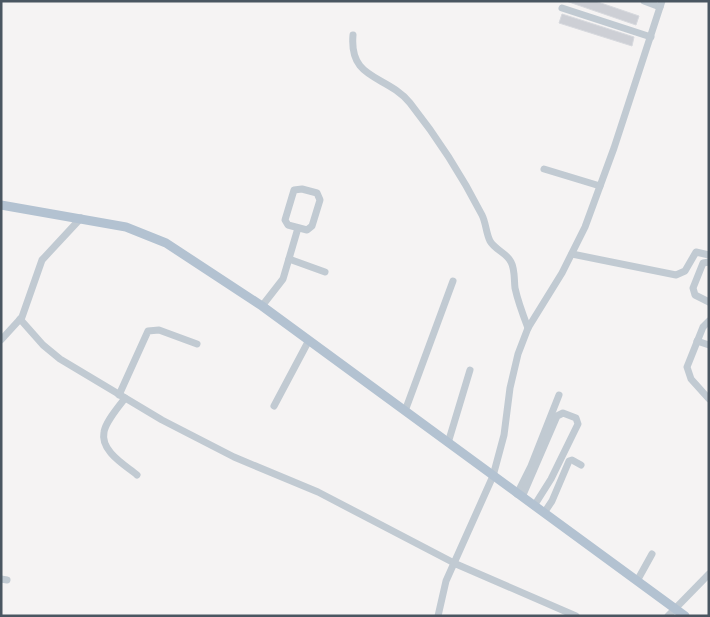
<svg xmlns="http://www.w3.org/2000/svg" width="710" height="617" font-family="Arial,sans-serif">
	<style>
		.building { fill: #cdcfd5; stroke: #d7d9de }
		.lines { fill: none; stroke-linecap: round; stroke-linejoin: round }
		.minor { stroke: #c1cad2; stroke-width: 7 }
		.major { stroke: #b3c2d1; stroke-width: 9 }
	</style>
	<rect width="100%" height="100%" fill="#f5f3f3"/>
	<g class="building">
		<polygon points="566,1 595,1 639,16 636,25"/>
		<polygon points="562,14 634,37 632,46 559,23"/>
	</g>
	<g class="lines">
		<g class="minor">
			<polyline points="644,1 660,7"/>
			<polyline points="562,8 651,37"/>
			<path d="M353,35C349,81 386,74 410,103C437,137 462,176 482,215C486,223 486,233 490,241C495,250 507,253 511,262C515,269 514,280 515,288C518,302 523,315 528,328"/>
			<polyline points="544,169 600,186"/>
			<polygon points="302,189 317,193 320,200 312,226 307,230 288,225 285,220 294,190"/>
			<polyline points="572,254 676,275 685,271 696,252 709,255"/>
			<polyline points="289,259 325,272"/>
			<polyline points="709,262 703,263 693,288 695,295 709,302"/>
			<polyline points="262,306 283,279 298,228"/>
			<polyline points="20,319 43,345 60,359 162,420 234,457 318,492 456,564 576,616"/>
			<polyline points="709,321 703,327 687,367 691,379 709,399"/>
			<polyline points="1,340 22,317 42,260 81,218"/>
			<polyline points="697,341 709,345"/>
			<polyline points="119,395 148,331 159,330 197,344"/>
			<path d="M125,398C118,408 106,421 104,432C100,451 125,465 137,475"/>
			<polyline points="274,406 308,342"/>
			<polyline points="405,411 453,281"/>
			<polyline points="448,443 470,370"/>
			<polyline points="517,494 531,466 559,395"/>
			<polyline points="522,497 557,416 563,413 576,418 578,424 576,428 551,479 534,506"/>
			<polyline points="544,513 552,501 569,461 572,460 581,465"/>
			<polyline points="1,579 7,580"/>
			<polyline points="637,581 652,554"/>
			<polyline points="438,616 446,581 493,476 504,435 510,388 518,354 528,328 562,273 585,227 614,148 662,1"/>
			<polyline points="668,616 709,574"/>
		</g>
		<polyline class="major" points="1,205 126,227 166,243 262,306 685,616"/>
	</g>
	<rect width="710" height="617" fill="none" stroke="#4a5661" stroke-width="5"/>
</svg>
